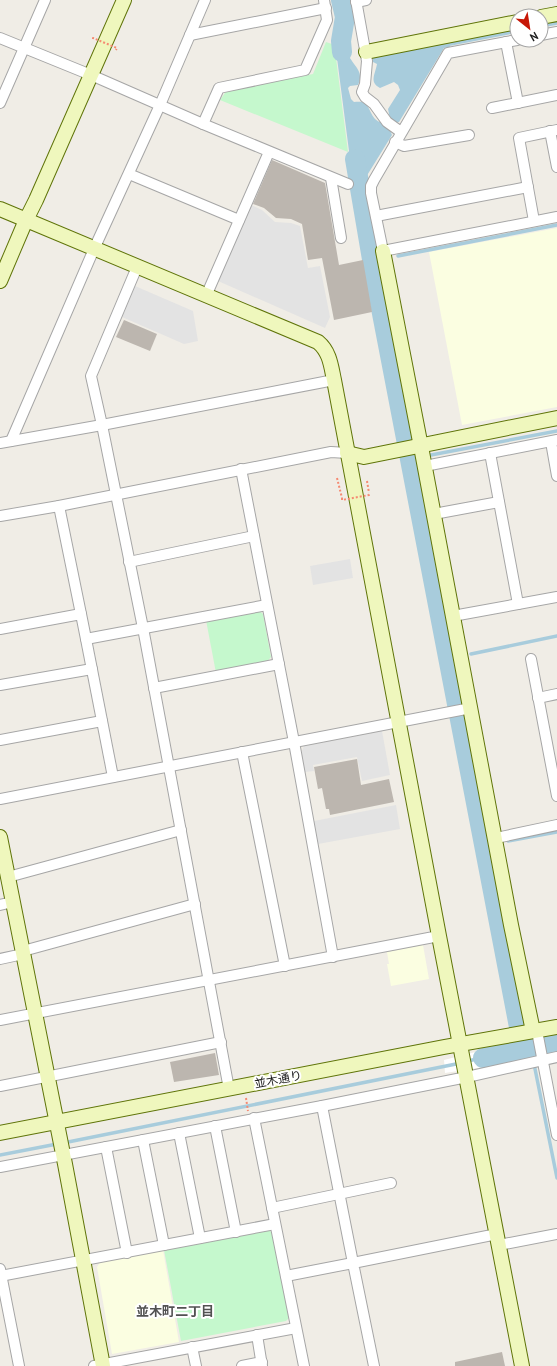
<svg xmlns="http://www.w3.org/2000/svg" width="557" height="1366" font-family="'PT Sans','Noto Sans JP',sans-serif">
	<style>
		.education { fill: #fbfee1 }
		.park { fill: #c5f8cd }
		.parking { fill: #e3e3e3 }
		.water { fill: #a8ccdc }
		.pier { fill: #fff }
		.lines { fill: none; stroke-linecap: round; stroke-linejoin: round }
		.stream { stroke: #a8ccdc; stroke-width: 3.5 }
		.river { stroke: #a8ccdc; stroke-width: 20 }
		.building { fill: #bcb6af }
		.street-casing { stroke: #a6a6a6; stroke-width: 12 }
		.secondary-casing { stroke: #5f7409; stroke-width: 16 }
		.path { stroke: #f58a72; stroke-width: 2; stroke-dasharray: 2 2; stroke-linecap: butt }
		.street { stroke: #fff; stroke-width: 10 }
		.secondary { stroke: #eff7bd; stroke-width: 14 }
		.path-bridge { stroke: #f58a72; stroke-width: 2; stroke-dasharray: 2 2; stroke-linecap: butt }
		.labels { text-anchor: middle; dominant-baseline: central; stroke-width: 4; stroke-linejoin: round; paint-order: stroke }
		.street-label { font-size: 12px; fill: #1f1f1f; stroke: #fff }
		.neighbourhood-label { font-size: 13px; font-weight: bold; fill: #525252; stroke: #fff }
	</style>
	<rect width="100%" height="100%" fill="#f0ede6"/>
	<g class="education">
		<polygon points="557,228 557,407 462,425 429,252"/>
		<polygon points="423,945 429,979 391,986 387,964 389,964 387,952"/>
		<polygon points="163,1250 179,1342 112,1354 97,1267 100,1262"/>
	</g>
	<g class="park">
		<polygon points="326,42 335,45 336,58 348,152 220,100 227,90 313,74"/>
		<polygon points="257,609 263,614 271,657 267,662 216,673 206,620"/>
		<polygon points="269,1230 273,1234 289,1318 286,1321 181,1341 164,1250"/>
	</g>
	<g class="parking">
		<polygon points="251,205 262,210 275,222 291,223 300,226 308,268 320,266 330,317 325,328 218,281"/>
		<polygon points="135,286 193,311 198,341 184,344 122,317"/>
		<polygon points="350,559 353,578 313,585 310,566"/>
		<polygon points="382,731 390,775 362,781 357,757 313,765 314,771 305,772 301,753 304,746"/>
		<polygon points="396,805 400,829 318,844 314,821"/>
	</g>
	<path class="water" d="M341,25H346C345,34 345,45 348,54C353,66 365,71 358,85L350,86L348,88L351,99L354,102C370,100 367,109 375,119C378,122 383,123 387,125L390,119L388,109L400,90L398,85L394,82L380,88C369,82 375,75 377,64L373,62L372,56L448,42L450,47L444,48L399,122H393L389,128L392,135L366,177V188L353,182L337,58L336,37Z"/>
	<polygon class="pier" points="483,1050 481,1053 482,1064 484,1067 445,1073 444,1060"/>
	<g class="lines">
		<g class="stream">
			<polyline points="541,26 557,23"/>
			<polyline points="445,45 517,31"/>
			<polyline points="398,256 557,225"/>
			<polyline points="372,261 375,260"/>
			<polyline points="431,455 557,431"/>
			<polyline points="410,459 413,459"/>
			<polyline points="471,654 557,636"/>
			<polyline points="448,658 452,657"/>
			<polyline points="508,841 557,832"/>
			<polyline points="484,846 491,845"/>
			<polyline points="531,1049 557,1178"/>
			<polyline points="467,1061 483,1058"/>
			<polyline points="63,1143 461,1063"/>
			<polyline points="0,1155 57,1144"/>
		</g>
		<g class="river">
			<polyline points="341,0 345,17 341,41 342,52"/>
			<polyline points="355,159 375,277 519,1027"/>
			<polyline points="483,1058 557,1044"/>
		</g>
	</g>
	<g class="building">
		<polygon points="272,160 325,183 339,265 363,260 372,312 334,320 322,258 308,260 302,224 291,219 276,218 264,208 253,204"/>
		<polygon points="124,320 157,334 150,351 116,337"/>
		<polygon points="357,759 361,785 389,779 394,802 330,815 329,809 326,809 322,788 318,789 314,767"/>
		<polygon points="215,1053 219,1075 174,1082 170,1062"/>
		<polygon points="502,1352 505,1366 455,1366 455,1362"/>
	</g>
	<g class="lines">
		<defs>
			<g id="street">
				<polyline points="356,0 367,61 365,84 362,92 365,97 374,104 387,122 401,132"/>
				<polyline points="356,2 366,0"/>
				<polyline points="190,35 326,8"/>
				<polyline points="541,35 557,32"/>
				<polyline points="0,38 91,75 203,124 348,184"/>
				<polyline points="517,40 448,53 374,180 371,186 371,193 383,251 557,217"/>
				<polyline points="506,42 518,103"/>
				<polyline points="0,103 45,0"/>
				<polyline points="492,108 557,95"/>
				<polyline points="203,124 219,88 305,70 327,20 324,0"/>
				<polyline points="550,131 557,167"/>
				<polyline points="395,142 404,146 469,135"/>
				<polyline points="129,174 239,220"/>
				<polyline points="331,178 341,238"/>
				<polyline points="376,216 528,187"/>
				<polyline points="534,221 519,138 557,130"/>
				<polyline points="137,267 91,376 102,425 143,628 229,1089"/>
				<polyline points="206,296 269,152"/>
				<polyline points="11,441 94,249 160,105 205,0"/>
				<polyline points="551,442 557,476"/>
				<polyline points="0,443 102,425 334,380"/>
				<polyline points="490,453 518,604"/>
				<polyline points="425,466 557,440"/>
				<polyline points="241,469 294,742 333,957"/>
				<polyline points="59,506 81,614"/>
				<polyline points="434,514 499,502"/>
				<polyline points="0,516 59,506 331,452 347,453"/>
				<polyline points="129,562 254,536"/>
				<polyline points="453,616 557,597"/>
				<polyline points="0,629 81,614 86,639 267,605"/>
				<polyline points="86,639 113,777"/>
				<polyline points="531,659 557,796"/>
				<polyline points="0,685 92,669"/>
				<polyline points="154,688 279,664"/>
				<polyline points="538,698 557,694"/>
				<polyline points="0,740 102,721"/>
				<polyline points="242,752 285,966"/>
				<polyline points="0,799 471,708"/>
				<polyline points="496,838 557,825"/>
				<polyline points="8,877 181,830"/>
				<polyline points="0,905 13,902"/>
				<polyline points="23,951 195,904"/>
				<polyline points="0,959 23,954"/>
				<polyline points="0,1020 439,936"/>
				<polyline points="537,1031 557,1135"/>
				<polyline points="0,1086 221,1042"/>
				<polyline points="254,1118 304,1366"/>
				<polyline points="215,1126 236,1232"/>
				<polyline points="179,1133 200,1238"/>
				<polyline points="143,1140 164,1245"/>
				<polyline points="106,1147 127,1253"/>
				<polyline points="0,1167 322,1106 467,1077 557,1057"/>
				<polyline points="272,1208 391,1183"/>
				<polyline points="499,1245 557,1234"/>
				<polyline points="0,1269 19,1366"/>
				<polyline points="0,1276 275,1224"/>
				<polyline points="286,1276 353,1263 322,1106"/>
				<polyline points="257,1335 262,1366"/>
				<polyline points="192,1347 196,1366"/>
				<polyline points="94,1366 296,1328"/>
				<polyline points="242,1366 262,1362"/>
				<polyline points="374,1366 353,1263 497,1234"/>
			</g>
			<g id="secondary">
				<polyline points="541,17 557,14"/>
				<polyline points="366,52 517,22"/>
				<path d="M0,209L318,342C330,352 331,366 334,380L439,936L522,1366"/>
				<polyline points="383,251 422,452 511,925 533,1031"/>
				<polyline points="0,281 26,220 36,200 124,0"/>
				<polyline points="347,453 364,457 557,418"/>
				<polyline points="0,837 65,1164 103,1366"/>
				<polyline points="0,1133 444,1047 557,1027"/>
			</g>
		</defs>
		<use href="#street" class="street-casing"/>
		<use href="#secondary" class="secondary-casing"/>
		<g class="path">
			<polyline points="337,478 342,498"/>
			<polyline points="367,481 369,493"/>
			<polyline points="246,1098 248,1111"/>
		</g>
		<use href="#street" class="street"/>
		<use href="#secondary" class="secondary"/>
		<g class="path-bridge">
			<polyline points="93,39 93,38 117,48 116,50"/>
			<polyline points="342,498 342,500 369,495 369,493"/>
		</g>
	</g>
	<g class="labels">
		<g class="street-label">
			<text transform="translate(278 1079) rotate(-11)">並木通り</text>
		</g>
		<g class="neighbourhood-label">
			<text x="175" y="1311">並木町二丁目</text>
		</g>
	</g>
	<g transform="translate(529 28) rotate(150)"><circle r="19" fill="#ffffff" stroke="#a5a5a5"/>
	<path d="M0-3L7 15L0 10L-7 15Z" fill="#c71707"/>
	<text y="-6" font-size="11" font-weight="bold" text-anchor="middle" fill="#1f1f1f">N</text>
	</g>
</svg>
